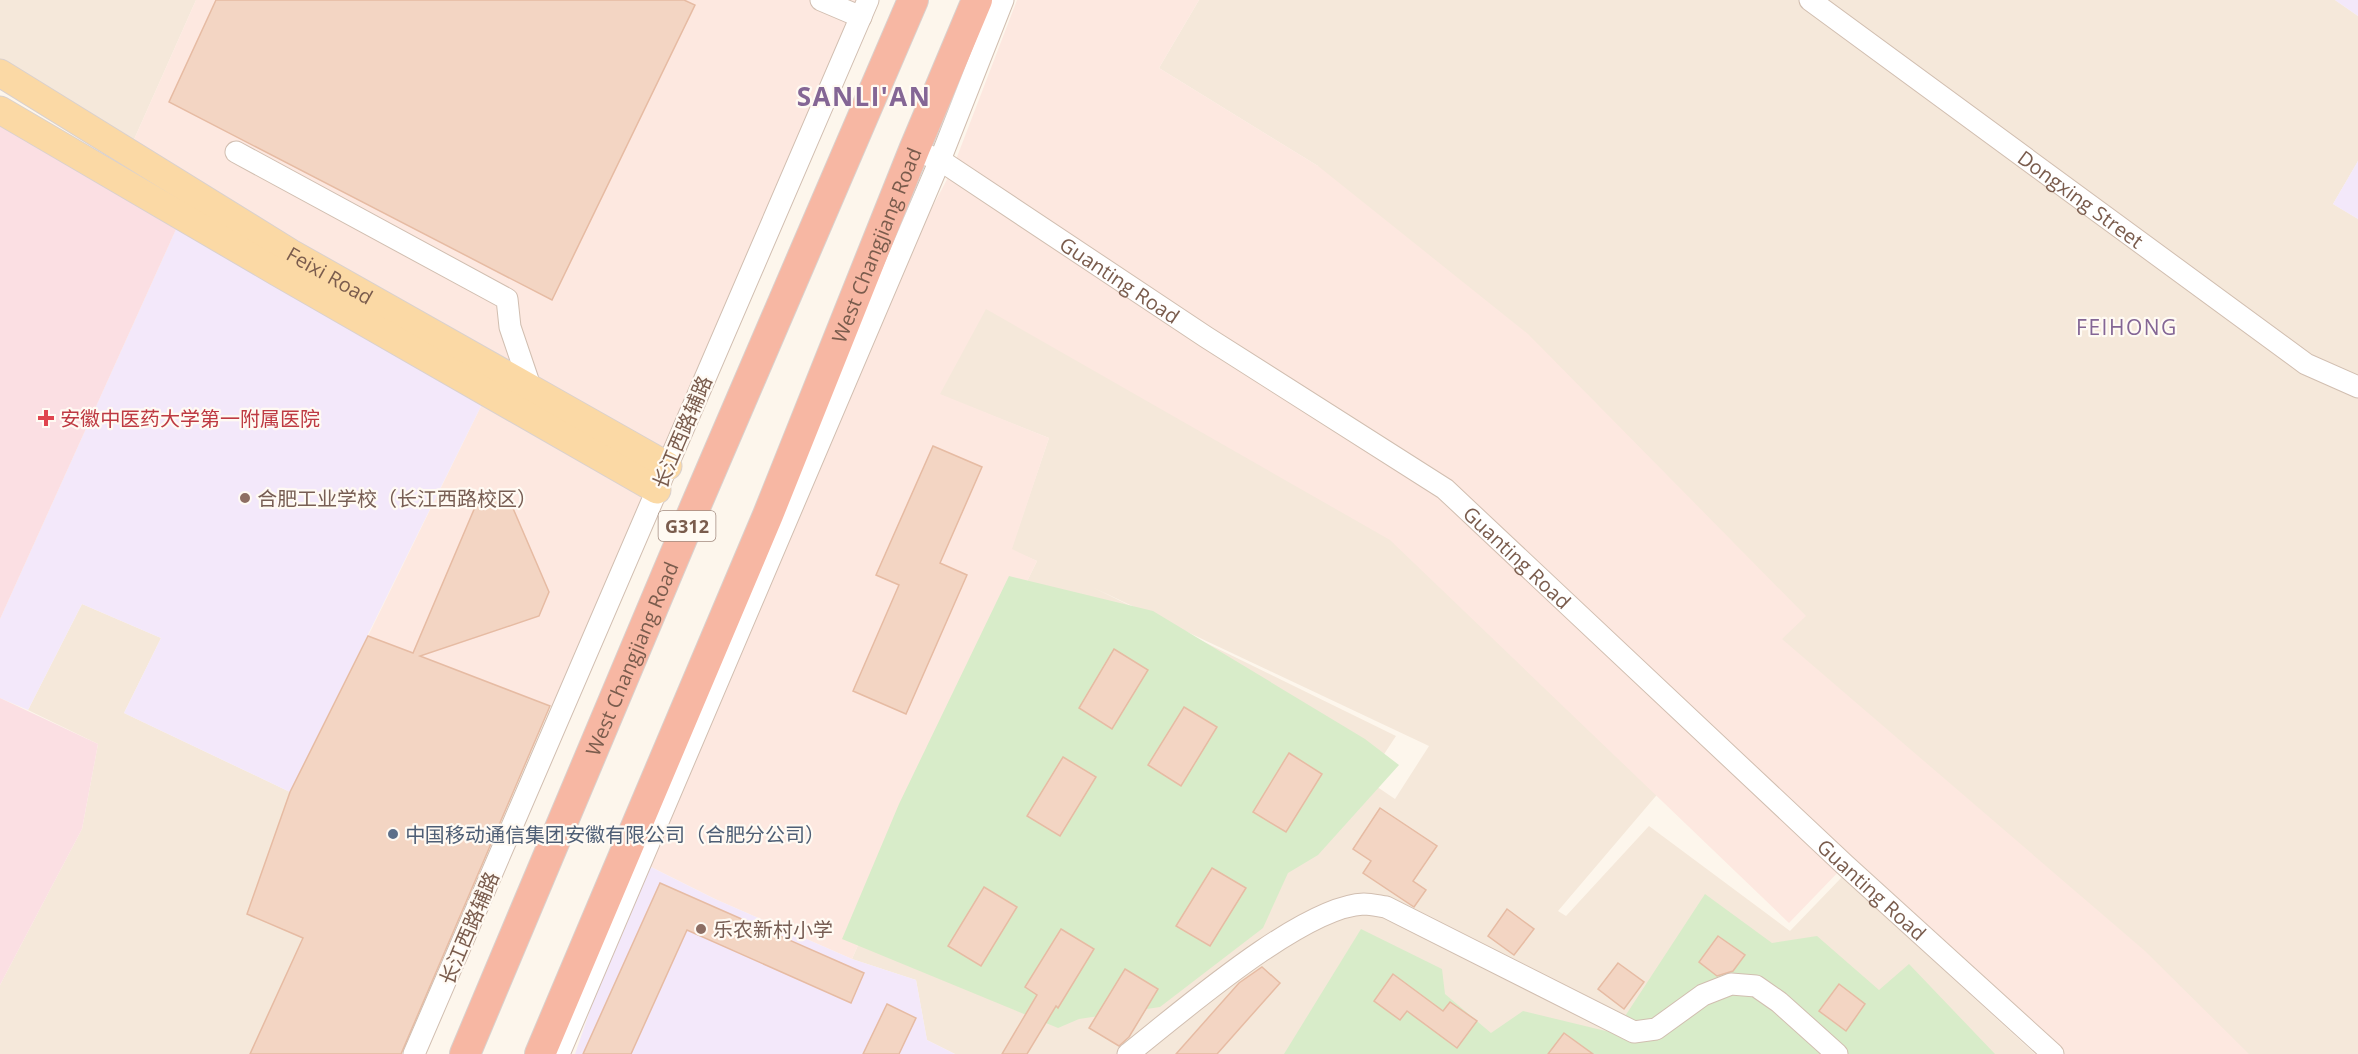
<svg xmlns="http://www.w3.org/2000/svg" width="2358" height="1054" font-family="'Open Sans','Noto Sans SC',sans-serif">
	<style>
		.residential { fill: #f5e8da; fill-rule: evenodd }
		.commercial { fill: #fde8e0 }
		.education { fill: #f3e8fa }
		.medical { fill: #fbdfe3 }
		.green { fill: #d8ecc9 }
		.building { fill: #f3d5c3; stroke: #e6bba3; stroke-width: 1.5 }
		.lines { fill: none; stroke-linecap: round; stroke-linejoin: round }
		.minor-casing { stroke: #d1beb0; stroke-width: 23 }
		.major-casing { stroke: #dad1cd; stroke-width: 29 }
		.highway-casing { stroke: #dad1cd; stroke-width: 32 }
		.minor { stroke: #fff; stroke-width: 21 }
		.major { stroke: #fbd9a5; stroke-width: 27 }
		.highway { stroke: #f7b7a3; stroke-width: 30 }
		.health-dot { fill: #e0444e; stroke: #fffaf3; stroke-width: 2 }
		.education-dot { fill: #8d6e63; stroke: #fffaf3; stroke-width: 2 }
		.service-dot { fill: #5c6f8a; stroke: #fffaf3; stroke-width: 2 }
		.labels { text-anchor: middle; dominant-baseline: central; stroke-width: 4.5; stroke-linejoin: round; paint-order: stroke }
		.shield { fill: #fffaf3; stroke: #a28b7f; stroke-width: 1.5 }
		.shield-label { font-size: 18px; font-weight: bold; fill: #7a5c4d }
		.street-label { font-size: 20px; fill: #7a5c4d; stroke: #fffaf3 }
		.health-label { font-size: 20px; fill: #be3a42; stroke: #fffaf3; text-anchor: start }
		.education-label { font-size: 20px; fill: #785e54; stroke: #fffaf3; text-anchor: start }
		.service-label { font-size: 20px; fill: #4e5e75; stroke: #fffaf3; text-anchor: start }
		.neighbourhood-label { font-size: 21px; letter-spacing: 1.5px; fill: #846695; stroke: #fffaf3 }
		.district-label { font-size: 26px; font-weight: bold; letter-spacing: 1.5px; fill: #846695; stroke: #fffaf3 }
	</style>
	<rect width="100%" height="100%" fill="#fdf6ec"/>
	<g class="residential">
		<polygon points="0,0 196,0 128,153 0,73"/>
		<path d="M1199,0H2335L2358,16V161L2333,204L2358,219V1054H2053L1707,736L1558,911L1566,916L1649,826L1790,931L1842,877L2035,1054H955L927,1040L916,980L852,959L929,782L1037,561L1011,550L1049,438L859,363L1318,166L1159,68ZM1092,587L1429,746L1395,799L1367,780L1396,736Z"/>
		<polygon points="82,604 161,638 124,713 290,792 303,938 250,1054 0,1054 0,985 82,829 98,744 28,710"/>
	</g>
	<g class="commercial">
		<polygon points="196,0 868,0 668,466 128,153"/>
		<polygon points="1017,0 1199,0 1159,68 1318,166 1528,334 1806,616 1782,639 2145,951 2249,1054 2053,1054 1845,865 1789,923 1390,540 986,309 940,394 1049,438 1012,549 1037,561 929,782 852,959 715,899 641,862 901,266 952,170"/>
		<polygon points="488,392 657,490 562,710 368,636"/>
	</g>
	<g class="education">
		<polygon points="2335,0 2358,0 2358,16"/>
		<polygon points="2358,161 2358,219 2333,204"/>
		<polygon points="182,216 488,392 290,792 124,713 161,638 82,604 28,710 0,698 0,619"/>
		<polygon points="641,862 715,899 852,959 916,980 927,1040 955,1054 575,1054"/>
	</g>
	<g class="medical">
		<polygon points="0,110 182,216 0,619"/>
		<polygon points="0,698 98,744 82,829 0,985"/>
	</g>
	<g class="green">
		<polygon points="1009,576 1153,611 1365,739 1399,765 1318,855 1288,873 1263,928 1160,1007 1079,1019 1058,1028 842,939 899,804"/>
		<polygon points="1705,894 1772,943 1817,936 1879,990 1909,964 1995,1054 1284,1054 1361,929 1442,969 1445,994 1491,1033 1523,1011 1614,1033"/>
	</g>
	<g class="building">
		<polygon points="216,0 684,0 695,5 552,300 169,102"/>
		<polygon points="933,446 982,467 940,563 967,575 906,714 853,691 899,585 876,575"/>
		<polygon points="481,493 512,506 549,592 539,616 420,656 550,706 401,1054 250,1054 303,938 247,914 290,792 368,636 413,653"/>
		<polygon points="1114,649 1148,670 1112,729 1079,708"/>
		<polygon points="1184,707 1217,727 1181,786 1148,765"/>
		<polygon points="1289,753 1322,774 1286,832 1253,812"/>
		<polygon points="1063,757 1096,777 1060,836 1027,816"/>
		<polygon points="1380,808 1437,846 1413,881 1426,890 1414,907 1363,873 1371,861 1353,849"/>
		<polygon points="1212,868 1246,888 1210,946 1176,926"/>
		<polygon points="660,883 864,973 851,1003 687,930 631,1054 583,1054"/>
		<polygon points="984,887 1017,907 981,966 948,946"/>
		<polygon points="1507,909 1534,929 1514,955 1488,936"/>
		<polygon points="1061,929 1094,949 1058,1008 1056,1006 1027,1054 1002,1054 1037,995 1025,987"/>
		<polygon points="1718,936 1745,955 1733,971 1717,976 1699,962"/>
		<polygon points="1618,963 1644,982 1624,1009 1598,989"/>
		<polygon points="1262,967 1280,983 1217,1054 1176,1054 1239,983"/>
		<polygon points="1125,969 1158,989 1129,1037 1119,1046 1089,1028"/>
		<polygon points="1393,974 1443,1011 1450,1002 1477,1021 1457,1048 1407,1011 1400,1020 1374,1001"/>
		<polygon points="1839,984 1865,1004 1846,1031 1819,1011"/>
		<polygon points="887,1004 916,1018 899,1054 863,1054"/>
		<polygon points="1564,1033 1593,1054 1548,1054"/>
	</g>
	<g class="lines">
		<defs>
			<g id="minor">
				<polyline points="821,0 861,17"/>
				<path id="s1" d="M1810,0L2306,364L2358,387"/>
				<path id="s2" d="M914,150L940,160L1206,337L1445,489L1845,865L2053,1054"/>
				<polyline points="236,152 507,299 510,327 531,389"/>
				<polyline points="414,1054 868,0"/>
				<polyline points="559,1054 940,160 1003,0"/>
				<path d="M1128,1054C1179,1014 1302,906 1364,904C1371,904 1379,906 1386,907L1634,1032L1656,1029L1703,995L1731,984L1756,986L1779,1002L1837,1054"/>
			</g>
			<g id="major">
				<path id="s3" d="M0,73L291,253L668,466"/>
				<polyline points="0,110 277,272 657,490"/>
			</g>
			<g id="highway">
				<path id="s4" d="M465,1054L696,505L913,0"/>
				<path id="s5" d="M540,1054L768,515L914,150L977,0"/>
			</g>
		</defs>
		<use href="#minor" class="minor-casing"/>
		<use href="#major" class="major-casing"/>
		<use href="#highway" class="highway-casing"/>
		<use href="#minor" class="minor"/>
		<use href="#major" class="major"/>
		<use href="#highway" class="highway"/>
	</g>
	<path class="health-dot" d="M43 409h6v6h6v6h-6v6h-6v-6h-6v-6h6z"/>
	<g class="education-dot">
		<circle cx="245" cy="498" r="6"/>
		<circle cx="701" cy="929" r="6"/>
	</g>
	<circle class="service-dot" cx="393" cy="834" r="6"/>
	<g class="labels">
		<rect class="shield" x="658.5" y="511" width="57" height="30" rx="4.5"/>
		<g class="shield-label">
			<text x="687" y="526">G312</text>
		</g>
		<g class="street-label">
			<text stroke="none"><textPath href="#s1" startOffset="336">Dongxing Street</textPath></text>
			<text stroke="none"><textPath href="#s5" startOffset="876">West Changjiang Road</textPath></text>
			<text stroke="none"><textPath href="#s3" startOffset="387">Feixi Road</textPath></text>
			<text stroke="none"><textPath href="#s2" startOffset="244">Guanting Road</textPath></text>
			<text transform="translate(682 432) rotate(-67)">长江西路辅路</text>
			<text stroke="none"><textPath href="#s2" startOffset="730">Guanting Road</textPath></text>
			<text stroke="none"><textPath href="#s4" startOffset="429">West Changjiang Road</textPath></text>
			<text stroke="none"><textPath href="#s2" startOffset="1216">Guanting Road</textPath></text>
			<text transform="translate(469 928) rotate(-67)">长江西路辅路</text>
		</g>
		<g class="health-label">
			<text x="60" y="418">安徽中医药大学第一附属医院</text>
		</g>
		<g class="education-label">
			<text x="257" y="498">合肥工业学校（长江西路校区）</text>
			<text x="713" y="929">乐农新村小学</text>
		</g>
		<g class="service-label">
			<text x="405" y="834">中国移动通信集团安徽有限公司（合肥分公司）</text>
		</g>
		<g class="neighbourhood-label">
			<text x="2127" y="327">FEIHONG</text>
		</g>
		<g class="district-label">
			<text x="864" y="96">SANLI'AN</text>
		</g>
	</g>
</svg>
